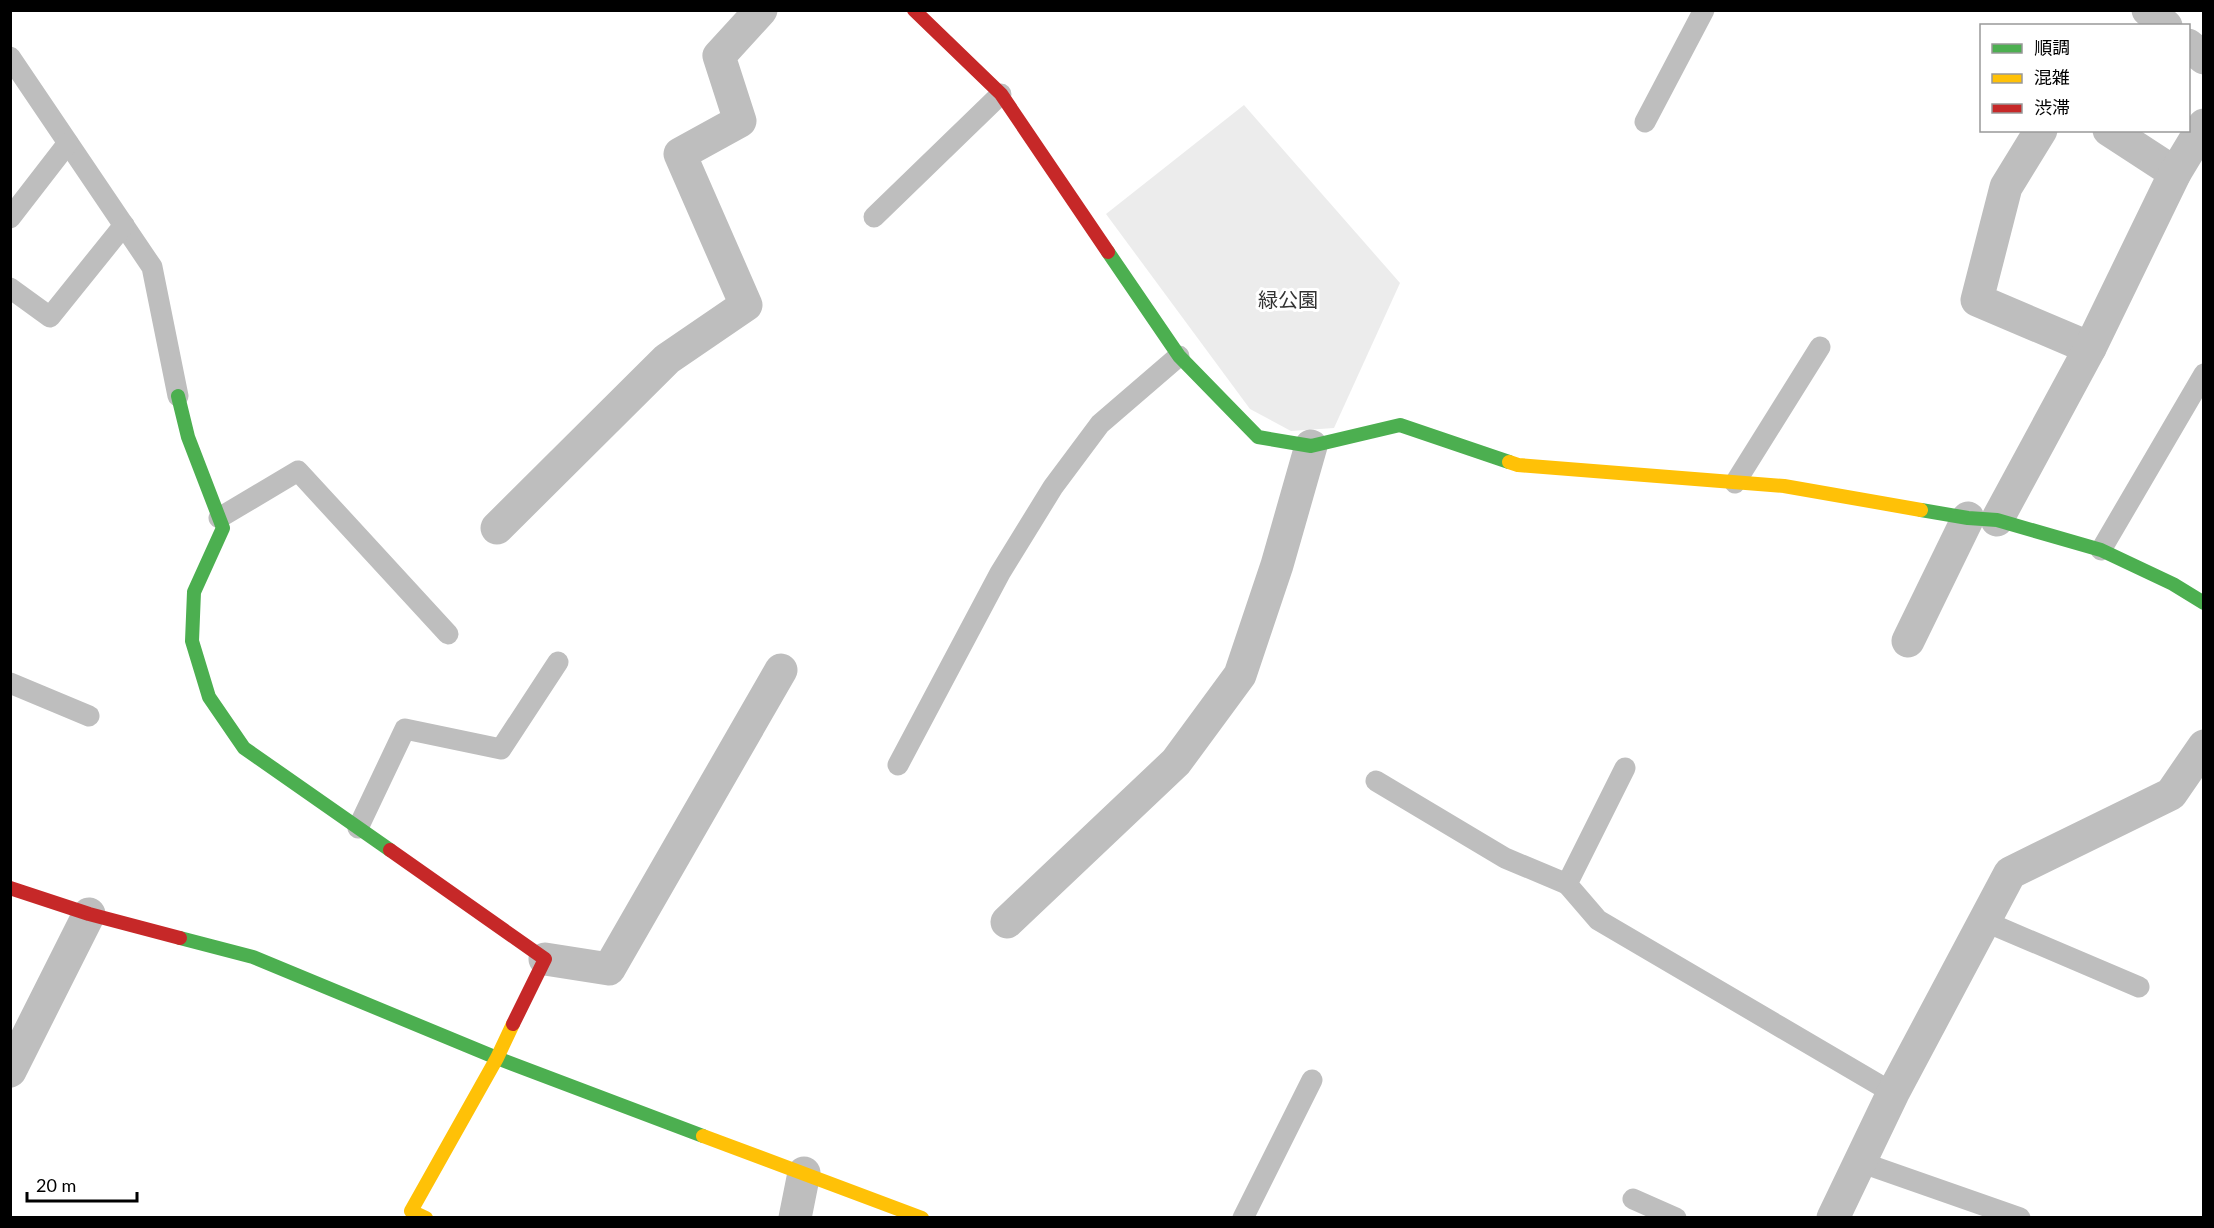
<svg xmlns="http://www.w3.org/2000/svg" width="2214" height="1228" font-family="Lato,'Noto Sans JP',sans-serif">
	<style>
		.green { fill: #ececec }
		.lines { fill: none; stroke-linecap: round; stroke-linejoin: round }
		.lane { stroke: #bebebe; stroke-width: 21 }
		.street { stroke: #bebebe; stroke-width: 33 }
		.fast { stroke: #4caf50; stroke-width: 14 }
		.slow { stroke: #ffc107; stroke-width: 14 }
		.jam { stroke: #c62828; stroke-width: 14 }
		.labels { text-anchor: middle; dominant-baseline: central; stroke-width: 6; stroke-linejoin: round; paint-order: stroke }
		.park-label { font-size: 20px; fill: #333; stroke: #fff }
	</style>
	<rect width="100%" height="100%" fill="#fff"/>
	<polygon class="green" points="1244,105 1400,283 1334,428 1291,431 1250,409 1106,214"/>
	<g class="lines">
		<g class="lane">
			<polyline points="10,57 152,267 178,396"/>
			<polyline points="1645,122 1704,10"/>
			<polyline points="874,217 1001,94"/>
			<polyline points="10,218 68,143"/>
			<polyline points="10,288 50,317 124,225"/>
			<polyline points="1735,483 1820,347"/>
			<polyline points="219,518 298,471 448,634"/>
			<polyline points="2101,550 2204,374"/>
			<polyline points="10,683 89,716"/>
			<polyline points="898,765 1000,573 1053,487 1100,424 1179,356"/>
			<polyline points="1625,768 1567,884 1598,920 1893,1093"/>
			<polyline points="1376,781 1505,858 1567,884"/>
			<polyline points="358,828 405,729 501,749 558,662"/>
			<polyline points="1984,921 2139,987"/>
			<polyline points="1860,1162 2020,1218"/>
			<polyline points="1633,1199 1676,1218"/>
			<polyline points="1243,1218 1312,1080"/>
		</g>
		<g class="street">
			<polyline points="2148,10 2166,26"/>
			<polyline points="2188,45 2204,58"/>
			<polyline points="2041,130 2006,187 1977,300 2090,348"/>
			<polyline points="2109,130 2175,173"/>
			<polyline points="1997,520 2090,348 2175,173 2204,125"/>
			<polyline points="497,528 667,359 746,305 680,154 740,121 719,56 761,10"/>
			<polyline points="1908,641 1968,518"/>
			<polyline points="1007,922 1176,762 1240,675 1277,565 1311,446"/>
			<polyline points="545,959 609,969 781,670"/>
			<polyline points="10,1071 89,914"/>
			<polyline points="795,1218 804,1173"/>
			<polyline points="1833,1218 1893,1093 2010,873 2171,794 2204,746"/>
		</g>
		<g class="fast">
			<polyline points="1108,252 1179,356 1258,437 1311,446 1400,425 1509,462"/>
			<polyline points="178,396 188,437 223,528 194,592 192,641 209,697 244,748 390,850"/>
			<polyline points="1921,510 1968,518 1997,520 2101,550 2173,584 2204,603"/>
			<polyline points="180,938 253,957 497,1058 703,1136"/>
		</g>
		<g class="slow">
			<polyline points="1509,462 1518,465 1784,486 1921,510"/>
			<polyline points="703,1136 922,1218"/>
			<polyline points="426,1218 411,1211 497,1058 513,1024"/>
		</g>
		<g class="jam">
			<polyline points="914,10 1001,94 1108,252"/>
			<polyline points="390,850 545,959 513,1024"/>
			<polyline points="10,888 89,914 180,938"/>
		</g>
	</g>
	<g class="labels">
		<g class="park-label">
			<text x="1288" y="299">緑公園</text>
		</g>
	</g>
	<rect width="2214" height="1228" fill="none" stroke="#000000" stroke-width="24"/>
	<rect x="1980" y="24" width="210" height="108" fill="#ffffff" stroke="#999999" stroke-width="1.5"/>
	<rect x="1992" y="44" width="30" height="9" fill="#4caf50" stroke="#999999" stroke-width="1.5"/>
	<text x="2034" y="54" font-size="18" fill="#000000">順調</text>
	<rect x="1992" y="74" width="30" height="9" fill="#ffc107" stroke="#999999" stroke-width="1.5"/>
	<text x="2034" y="84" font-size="18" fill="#000000">混雑</text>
	<rect x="1992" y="104" width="30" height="9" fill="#c62828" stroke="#999999" stroke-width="1.5"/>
	<text x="2034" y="114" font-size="18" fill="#000000">渋滞</text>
	<path d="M27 1192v9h110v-9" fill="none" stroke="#000000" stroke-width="3"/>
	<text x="36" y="1192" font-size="18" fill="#000000" stroke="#ffffff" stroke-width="4.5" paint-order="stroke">20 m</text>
</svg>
